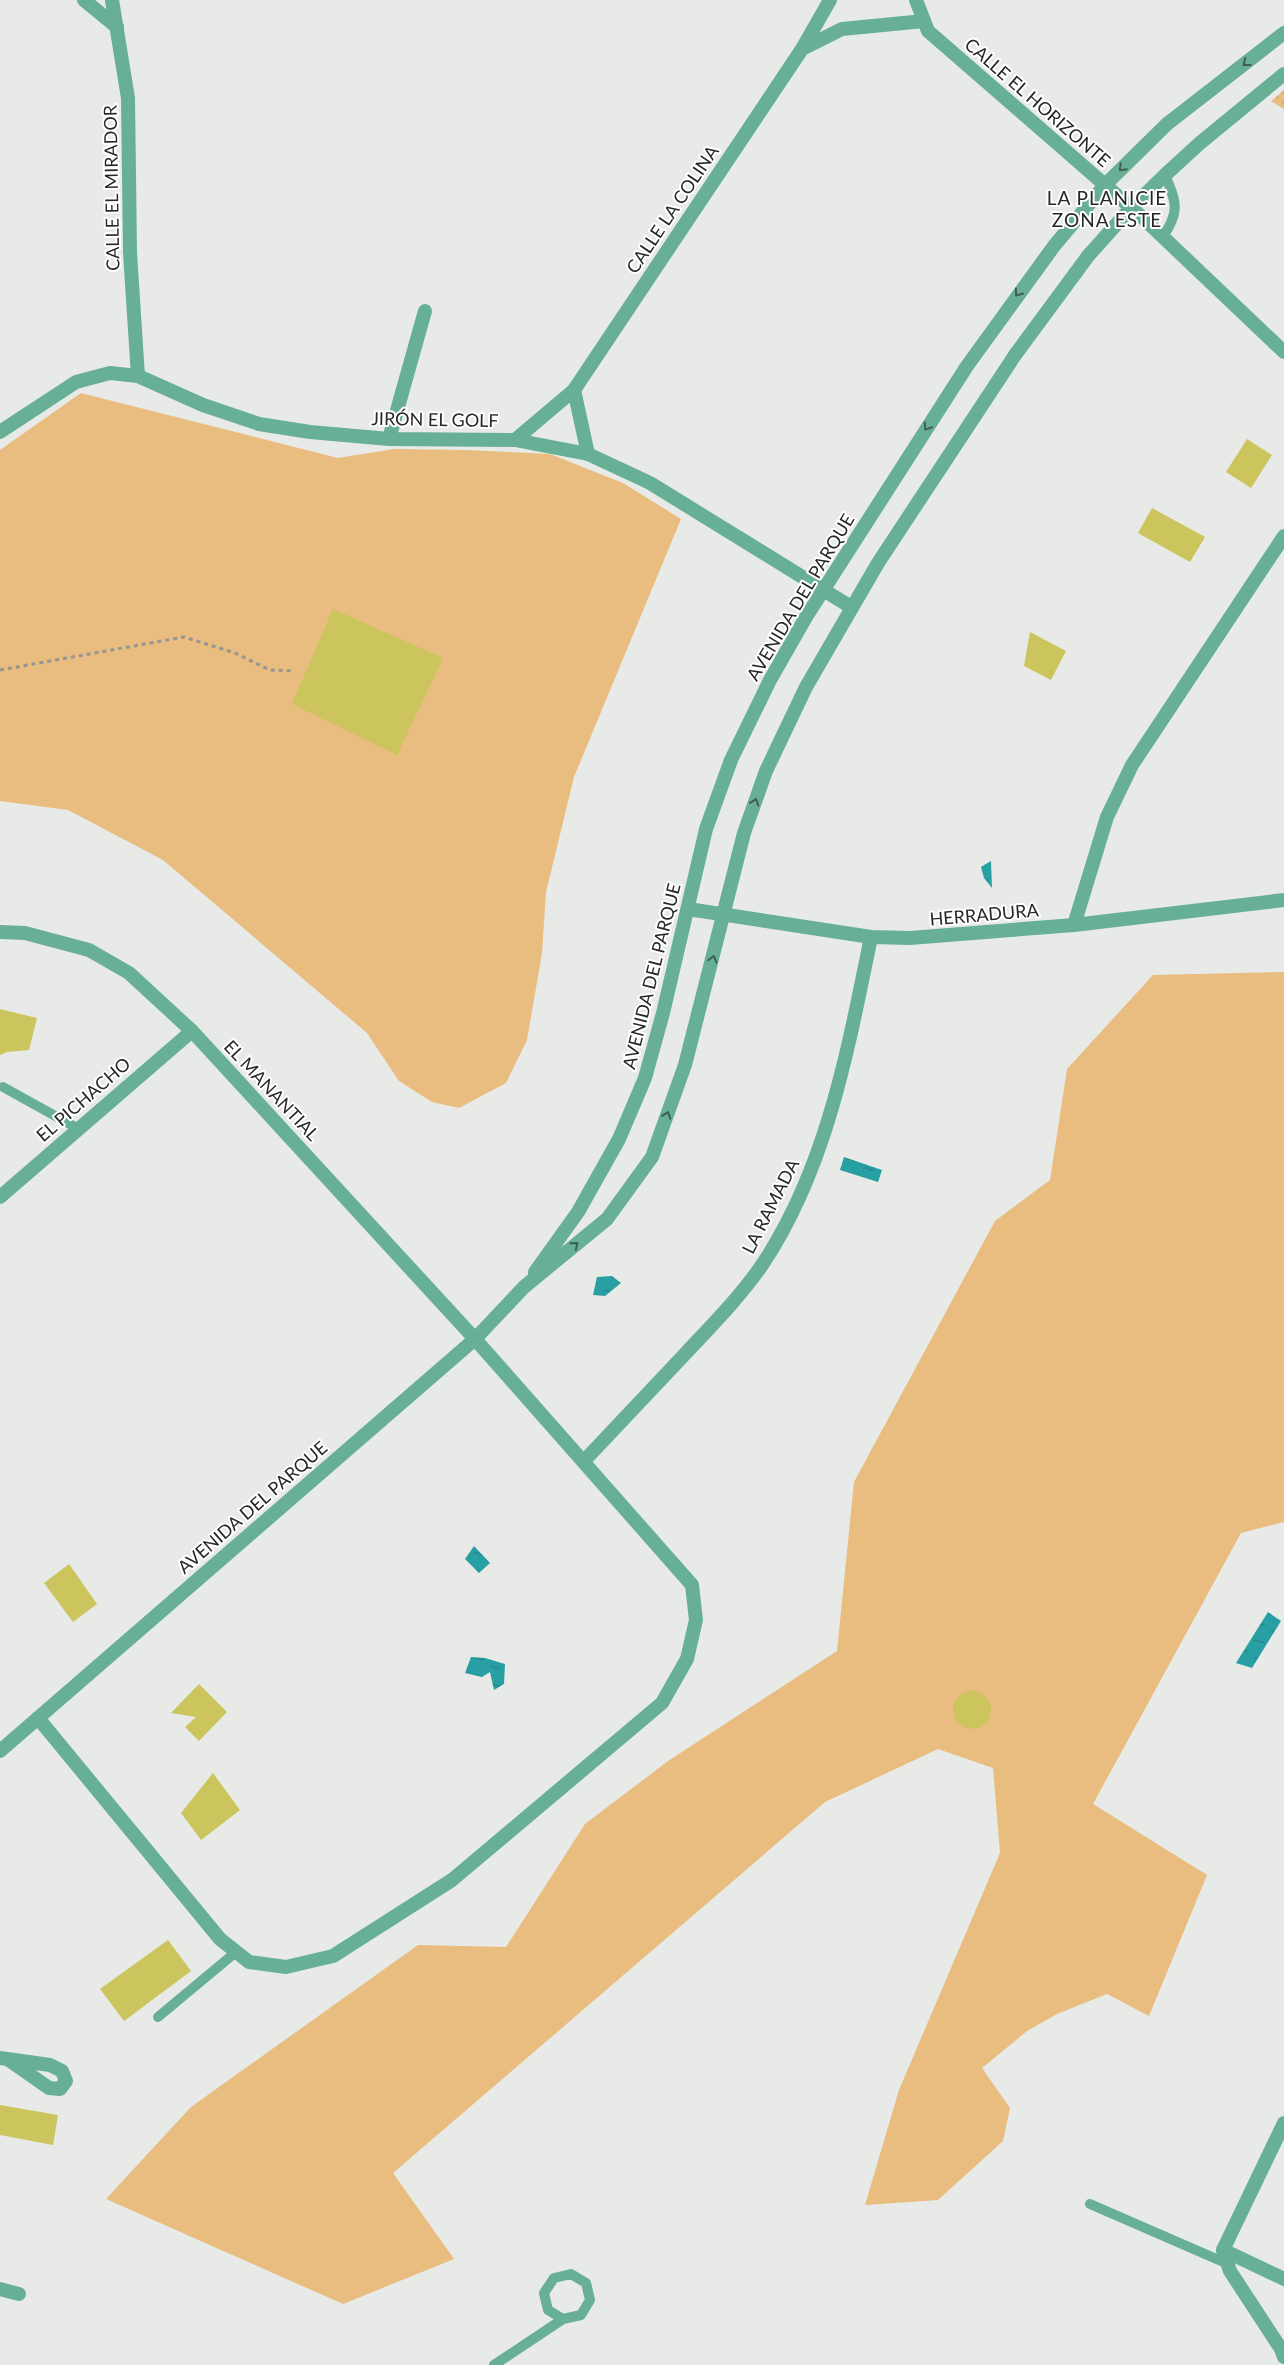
<svg xmlns="http://www.w3.org/2000/svg" width="1284" height="2365" font-family="Lato,sans-serif">
	<style>
		.grass { fill: #e9bc7f }
		.park { fill: url(#park-dots) }
		.water { fill: url(#water-ripples) }
		.building { fill: #ccc55e }
		.lines { fill: none; stroke-linecap: round; stroke-linejoin: round }
		.path { stroke: #949693; stroke-width: 3; stroke-dasharray: 4 4; stroke-linecap: butt }
		.service { stroke: #68b095; stroke-width: 10 }
		.minor { stroke: #68b095; stroke-width: 14 }
		.tertiary { stroke: #68b095; stroke-width: 14 }
		.oneway { stroke: #415e52 }
		.labels { text-anchor: middle; dominant-baseline: central; stroke-width: 4; stroke-linejoin: round; paint-order: stroke }
		.street-label { font-size: 18px; fill: #272826; stroke: #fff }
		.neighbourhood-label { font-size: 19px; letter-spacing: 1px; fill: #272826; stroke: #fff }
	</style>
	<defs>
		<pattern id="park-dots" width="8" height="8" patternUnits="userSpaceOnUse" patternTransform="scale(1.25)"><rect width="8" height="8" fill="#e9bc7f"/><path d="M2 2h.1M6 6h.1" fill="none" stroke="#c8a26e" stroke-width="1.8" stroke-linecap="round"/></pattern>
		<pattern id="water-ripples" width="26" height="14" patternUnits="userSpaceOnUse" patternTransform="scale(1.25)"><rect width="26" height="14" fill="#279fa3"/><path d="M2 4q2-2 4 0t4 0M15 11q2-2 4 0t4 0" fill="none" stroke="#228285"/></pattern>
	</defs>
	<rect width="100%" height="100%" fill="#e7eae6"/>
	<g class="grass">
		<polygon points="81,393 338,458 394,449 465,450 550,454 623,483 681,519 574,777 546,892 542,953 527,1040 506,1083 459,1108 432,1102 399,1081 367,1033 163,860 68,810 0,801 0,450"/>
		<polygon points="1284,972 1284,1522 1241,1533 1093,1804 1207,1875 1149,2016 1107,1994 1057,2014 1027,2031 982,2068 1010,2108 1003,2141 938,2200 865,2205 899,2090 1000,1853 993,1768 938,1749 825,1802 393,2173 454,2259 343,2304 106,2199 191,2107 418,1945 506,1947 585,1824 668,1761 837,1651 854,1482 995,1221 1050,1180 1067,1069 1153,975"/>
	</g>
	<polygon class="park" points="1284,90 1284,109 1271,101"/>
	<g class="water">
		<polygon points="991,861 992,888 984,878 981,867"/>
		<polygon points="844,1157 882,1170 878,1182 840,1170"/>
		<polygon points="612,1276 621,1283 605,1296 593,1295 597,1277"/>
		<polygon points="474,1546 490,1563 479,1573 465,1559"/>
		<polygon points="1268,1612 1281,1621 1252,1668 1236,1663"/>
		<polygon points="471,1657 485,1658 505,1664 504,1684 494,1690 490,1672 482,1677 465,1673"/>
	</g>
	<g class="building">
		<polygon points="1247,439 1272,455 1251,488 1226,472"/>
		<polygon points="1152,508 1205,537 1190,562 1138,533"/>
		<polygon points="333,609 443,658 397,755 292,704"/>
		<polygon points="1030,632 1066,651 1051,680 1024,666"/>
		<polygon points="0,1009 37,1018 29,1050 7,1052 0,1055"/>
		<polygon points="69,1564 97,1604 73,1622 44,1583"/>
		<polygon points="199,1684 227,1712 199,1741 185,1727 196,1717 171,1713"/>
		<circle cx="972" cy="1710" r="19"/>
		<polygon points="213,1773 240,1810 201,1840 181,1813"/>
		<polygon points="168,1940 191,1971 124,2021 100,1989"/>
		<polygon points="0,2105 58,2115 53,2145 0,2135"/>
	</g>
	<g class="lines">
		<polyline class="path" points="0,670 184,637 235,653 270,670 294,671"/>
		<g class="service">
			<path d="M1162,238C1180,212 1177,203 1165,175"/>
			<polyline points="3,1087 77,1128"/>
			<polyline points="158,2017 236,1952"/>
			<polyline points="1090,2204 1228,2264"/>
			<polyline points="494,2365 563,2319 581,2315 590,2300 586,2283 571,2274 554,2278 544,2293 548,2310 563,2319"/>
		</g>
		<g class="minor">
			<polyline points="84,0 117,27"/>
			<polyline points="112,0 128,98 130,253 138,376"/>
			<polyline points="916,0 928,31 1143,218 1284,352"/>
			<polyline points="802,49 842,29 924,21"/>
			<polyline points="574,390 802,49 830,0"/>
			<polyline points="0,432 76,382 110,373 138,376 203,405 259,424 310,432 389,439 515,440 588,454 650,483 851,607"/>
			<polyline points="389,439 425,311"/>
			<polyline points="515,440 574,390 588,454"/>
			<polyline points="688,909 871,937 910,938 1074,925 1284,900"/>
			<polyline points="1074,925 1107,817 1132,765 1284,536"/>
			<polyline points="0,932 25,933 89,950 129,973 192,1031 475,1339 692,1585 696,1620 687,1659 662,1703 452,1880 333,1956 286,1967 249,1962 220,1939 38,1718"/>
			<polyline points="0,1197 192,1031"/>
			<path d="M584,1461C618,1425 652,1389 685,1354C712,1325 740,1297 762,1265C827,1168 848,1049 871,937"/>
			<polyline points="0,2058 50,2065 62,2071 66,2081 60,2089 49,2088 9,2060"/>
			<polyline points="1284,2123 1223,2250 1230,2271 1281,2349 1284,2357"/>
			<polyline points="1223,2250 1284,2279"/>
			<polyline points="0,2289 19,2294"/>
		</g>
		<g class="tertiary">
			<polyline points="535,1272 578,1212 619,1139 645,1078 663,1013 706,829 731,760 770,680 806,617 967,366 1054,246 1105,185 1167,124 1284,33"/>
			<polyline points="0,1751 475,1339 524,1287 607,1219 652,1157 685,1065 744,833 766,771 806,687 878,563 1015,355 1088,256 1131,208 1165,175 1200,143 1284,74"/>
		</g>
	</g>
	<defs><path id="oneway-chevron" d="M-2-3.5L2.5 0L-2 3.5" fill="none" stroke-width="1.6" stroke-linecap="round" stroke-linejoin="round" transform="scale(1.25)"/></defs>
	<g class="oneway">
		<use href="#oneway-chevron" transform="translate(1246 63) rotate(142)"/>
		<use href="#oneway-chevron" transform="translate(1122 168) rotate(135)"/>
		<use href="#oneway-chevron" transform="translate(1018 293) rotate(126)"/>
		<use href="#oneway-chevron" transform="translate(927 427) rotate(123)"/>
		<use href="#oneway-chevron" transform="translate(755 802) rotate(-71)"/>
		<use href="#oneway-chevron" transform="translate(713 959) rotate(-75)"/>
		<use href="#oneway-chevron" transform="translate(667 1115) rotate(-70)"/>
		<use href="#oneway-chevron" transform="translate(575 1245) rotate(-39)"/>
	</g>
	<g class="labels">
		<g class="street-label">
			<text transform="translate(1038 102) rotate(41)">CALLE EL HORIZONTE</text>
			<text transform="translate(111 188) rotate(-91)">CALLE EL MIRADOR</text>
			<text transform="translate(672 209) rotate(-56)">CALLE LA COLINA</text>
			<text transform="translate(435 419) rotate(1)">JIRÓN EL GOLF</text>
			<text transform="translate(800 597) rotate(-59)">AVENIDA DEL PARQUE</text>
			<text transform="translate(984 914) rotate(-5)">HERRADURA</text>
			<text transform="translate(651 976) rotate(-76)">AVENIDA DEL PARQUE</text>
			<text transform="translate(272 1090) rotate(47)">EL MANANTIAL</text>
			<text transform="translate(83 1099) rotate(-41)">EL PICHACHO</text>
			<text transform="translate(770 1206) rotate(-63)">LA RAMADA</text>
			<text transform="translate(252 1507) rotate(-41)">AVENIDA DEL PARQUE</text>
		</g>
		<g class="neighbourhood-label">
			<text x="1107" y="197">LA PLANICIE<tspan x="1107" dy="22">ZONA ESTE</tspan></text>
		</g>
	</g>
</svg>
